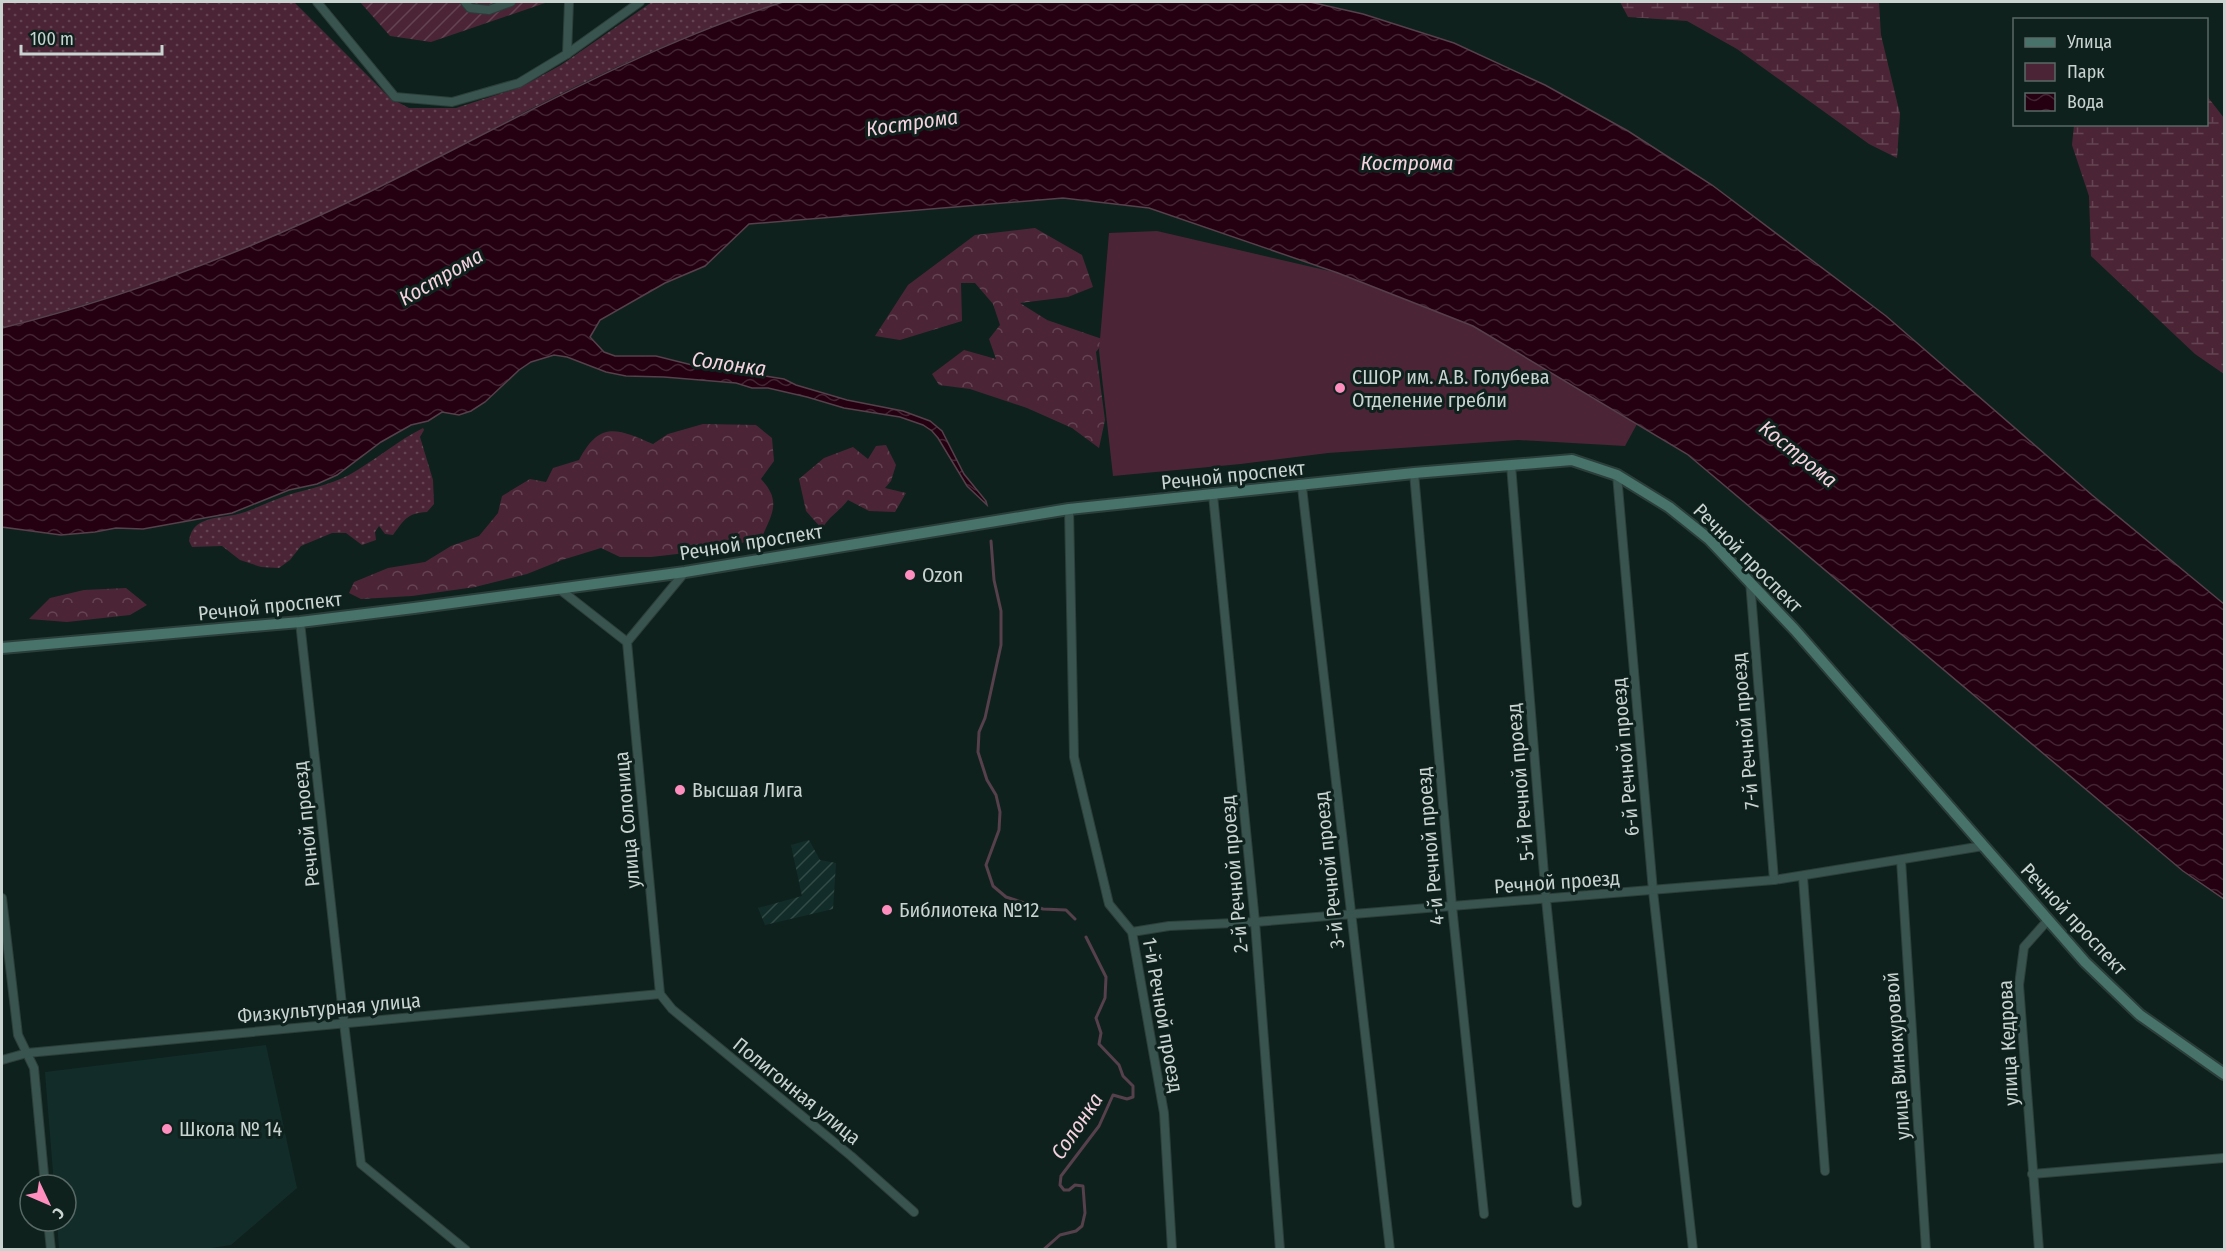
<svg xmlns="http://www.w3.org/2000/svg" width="2226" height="1251" font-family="'Fira Sans Condensed',sans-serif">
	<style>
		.built { fill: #122d29 }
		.industrial { fill: url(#industrial-furrows) }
		.grass { fill: url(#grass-dots) }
		.forest { fill: url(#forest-crowns) }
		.wetland { fill: url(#wetland-marsh) }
		.park { fill: #4b2536 }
		.garden { fill: url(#garden-furrows) }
		.water { fill: url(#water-waves); stroke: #56404b; stroke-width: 1.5 }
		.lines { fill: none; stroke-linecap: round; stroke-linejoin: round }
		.stream { stroke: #56404b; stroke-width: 3 }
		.street-casing { stroke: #2c3e3a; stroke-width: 10 }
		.secondary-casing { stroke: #2c3e3a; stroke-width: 14 }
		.street { stroke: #39544e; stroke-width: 8 }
		.secondary { stroke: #47736a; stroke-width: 10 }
		.poi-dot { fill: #fe8ebe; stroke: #0e211d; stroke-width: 2 }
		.labels { text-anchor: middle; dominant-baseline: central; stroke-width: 6; stroke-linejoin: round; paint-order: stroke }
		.poi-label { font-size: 20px; fill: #c9d4d1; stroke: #0e211d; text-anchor: start }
		.street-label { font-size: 20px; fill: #c9d4d1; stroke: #0e211d }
		.water-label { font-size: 21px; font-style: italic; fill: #f4d2de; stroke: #0e211d }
	</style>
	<defs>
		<pattern id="industrial-furrows" width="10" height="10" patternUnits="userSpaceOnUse" patternTransform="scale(1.5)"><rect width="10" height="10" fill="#122d29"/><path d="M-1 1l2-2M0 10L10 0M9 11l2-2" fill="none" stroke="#334b47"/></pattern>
		<pattern id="grass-dots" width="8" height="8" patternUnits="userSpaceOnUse" patternTransform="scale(1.5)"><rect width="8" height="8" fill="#4b2536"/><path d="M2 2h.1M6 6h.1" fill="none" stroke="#644452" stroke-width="1.8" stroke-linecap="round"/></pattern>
		<pattern id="forest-crowns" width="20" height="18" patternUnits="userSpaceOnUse" patternTransform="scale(1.5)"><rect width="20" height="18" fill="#4b2536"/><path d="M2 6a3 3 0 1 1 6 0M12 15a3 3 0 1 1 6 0" fill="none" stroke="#644452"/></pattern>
		<pattern id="wetland-marsh" width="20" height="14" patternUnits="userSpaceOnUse" patternTransform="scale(1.5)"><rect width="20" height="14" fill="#4b2536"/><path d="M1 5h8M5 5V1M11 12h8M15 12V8" fill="none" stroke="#644452"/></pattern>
		<pattern id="garden-furrows" width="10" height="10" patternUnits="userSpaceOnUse" patternTransform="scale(1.5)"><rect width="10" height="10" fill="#4b2536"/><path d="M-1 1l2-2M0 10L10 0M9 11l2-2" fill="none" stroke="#644452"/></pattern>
		<pattern id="water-waves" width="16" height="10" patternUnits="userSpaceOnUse" patternTransform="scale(1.5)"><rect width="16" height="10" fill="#240011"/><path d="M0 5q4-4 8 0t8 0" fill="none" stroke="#422433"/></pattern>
	</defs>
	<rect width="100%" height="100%" fill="#0e211d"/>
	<polygon class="built" points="266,1045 297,1188 231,1245 198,1250 59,1249 57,1221 66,1221 66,1185 54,1185 45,1072"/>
	<polygon class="industrial" points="809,840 820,860 836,863 833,909 765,925 758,908 802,896 791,845"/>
	<g class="grass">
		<path d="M2,2H294L390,98L409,108H456L521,87L561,65L652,2H783C740,16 697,32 655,50C525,106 403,181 272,237C184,275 94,303 2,328Z"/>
		<path d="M423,428L424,430L420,437L433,480L434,504L427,512C407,513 404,520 393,535L385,534L379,526L375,532L376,540L362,545L346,533H332L301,546L290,560L279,568L261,567L240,560L222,546L192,547L189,541C193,513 223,520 245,512C259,507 273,500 288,495C308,489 329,485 349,475C374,461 397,441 423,428Z"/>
	</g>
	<g class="forest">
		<polygon points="1035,228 1082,255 1093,287 1068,297 1020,303 1047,320 1105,340 1096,352 1105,420 1099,448 1072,428 1027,408 970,389 939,385 932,374 964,350 996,359 989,339 1000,325 993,304 975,283 961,283 962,321 900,340 875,336 908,285 975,235"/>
		<path d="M703,424L756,425L772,438L774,461L761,479C781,501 773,512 762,537L721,549L651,557H620L601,548L562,560L527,574L475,587L412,596L361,599L349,593L354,582L388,568L425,562L451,546L479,536L498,513L502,496L530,479L546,482L553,468L579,460C600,420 618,429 653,444L668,434Z"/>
		<path d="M886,445L896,465L891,481L885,488L906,493L895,512L869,511L848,500C840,511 829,516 822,529L806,511L799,479L824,458L853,447L868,459L876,446Z"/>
		<polygon points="126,588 147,605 130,615 67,622 29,619 50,598 84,590"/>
	</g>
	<g class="wetland">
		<polygon points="1620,2 1879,2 1881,35 1900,114 1897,158 1869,144 1737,49 1687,21 1628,17"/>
		<polygon points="2207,96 2224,118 2224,374 2195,354 2091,256 2089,196 2072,145 2074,125 2206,124"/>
	</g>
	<polygon class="park" points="1157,231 1338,273 1473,326 1637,424 1625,446 1518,440 1328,453 1241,464 1113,476 1099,351 1109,233"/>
	<polygon class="garden" points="360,2 548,2 431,42 390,36"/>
	<path class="water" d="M783,2H1310L1363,14L1454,43L1545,85L1628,131L1712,185L1886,316L2092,495L2224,604V899L2183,871L1687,454L1473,326L1338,273L1149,208L1063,198L749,224L705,266L665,283L600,320L590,337L604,352L615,356H656L704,368L739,369L765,376L784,379L796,385L847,400L903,411L930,421L942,431L964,474L986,501L987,505L967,486L938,438L932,431L923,425L900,417L844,408L807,397L768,388H752L736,383L664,377L626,376L606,372L567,357L554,355L531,362L519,370L485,402L471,411L459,415L442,412L428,421L411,425L381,442L337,475L317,484L289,490L232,513L143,529L116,528L95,532L61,535L2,527V328C127,297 243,253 359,197C499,129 634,49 783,2Z"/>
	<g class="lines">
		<g class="stream">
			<polyline points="991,541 994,580 1001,611 1001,645 985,718 979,732 978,752 987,780 996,795 1000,812 999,830 986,865 993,886 1006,897 1043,909 1066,910 1075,919"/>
			<polyline points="1043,1250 1060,1235 1076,1231 1082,1226 1085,1213 1083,1186 1075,1185 1069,1190 1064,1190 1060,1185 1061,1176 1099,1126 1113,1095 1127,1099 1133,1097 1133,1086 1123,1076 1119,1065 1099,1044 1101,1033 1096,1018 1105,998 1106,977 1086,937"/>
		</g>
		<defs>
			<g id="street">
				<polyline points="317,2 395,97 452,102 519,83 567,54 640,2"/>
				<polyline points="465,2 470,8 489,10 511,2"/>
				<polyline points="567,54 569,2"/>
				<polyline points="1511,465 1546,899 1577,1203"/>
				<polyline points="1414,473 1452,906 1484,1214"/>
				<polyline points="1617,475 1653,891 1693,1250"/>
				<polyline points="1302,487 1390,1250"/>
				<polyline points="1213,495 1255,922 1280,1250"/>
				<polyline points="1069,509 1074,757 1109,904 1132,932 1164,1113 1172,1250"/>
				<polyline points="1750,581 1774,880"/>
				<polyline points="558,588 627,642"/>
				<polyline points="300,622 344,1023 361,1164 466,1250"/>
				<polyline points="627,642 660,994"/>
				<polyline points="627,642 685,572"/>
				<polyline points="1901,860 1926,1250"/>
				<polyline points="1803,877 1825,1171"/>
				<polyline points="2,898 18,1035 34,1068 45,1185"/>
				<polyline points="1132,932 1169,926 1255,922 1774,880 1983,846"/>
				<polyline points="660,994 672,1009 851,1156 914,1212"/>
				<polyline points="2,1060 27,1053 660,994"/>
				<polyline points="2032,1174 2224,1158"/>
				<polyline points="48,1221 51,1250"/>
				<polyline points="2039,1250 2019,985 2024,947 2048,920"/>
			</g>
			<polyline id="secondary" points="2,648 300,622 414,608 685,572 1069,509 1414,473 1572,460 1617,475 1669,507 1709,539 1795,630 2085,962 2140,1015 2224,1074"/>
		</defs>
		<use href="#street" class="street-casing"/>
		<use href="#secondary" class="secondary-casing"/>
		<use href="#street" class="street"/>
		<use href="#secondary" class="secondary"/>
	</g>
	<g class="poi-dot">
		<circle cx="1340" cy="388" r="6"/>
		<circle cx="910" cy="575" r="6"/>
		<circle cx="680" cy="790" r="6"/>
		<circle cx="887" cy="910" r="6"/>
		<circle cx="167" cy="1129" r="6"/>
	</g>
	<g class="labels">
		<g class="poi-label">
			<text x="1352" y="377">СШОР им. А.В. Голубева<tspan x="1352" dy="23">Отделение гребли</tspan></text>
			<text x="922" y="575">Ozon</text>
			<text x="692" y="790">Высшая Лига</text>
			<text x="899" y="910">Библиотека №12</text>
			<text x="179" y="1129">Школа № 14</text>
		</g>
		<g class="street-label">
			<text transform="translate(1233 475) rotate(-6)">Речной проспект</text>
			<text transform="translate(751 542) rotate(-9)">Речной проспект</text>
			<text transform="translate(1748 558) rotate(45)">Речной проспект</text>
			<text transform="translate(270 606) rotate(-6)">Речной проспект</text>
			<text transform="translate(1745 731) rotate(-95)">7-й Речной проезд</text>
			<text transform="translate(1625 757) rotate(-95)">6-й Речной проезд</text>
			<text transform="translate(1520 782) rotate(-95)">5-й Речной проезд</text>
			<text transform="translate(627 820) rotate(-95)">улица Солоница</text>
			<text transform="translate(306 824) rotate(-96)">Речной проезд</text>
			<text transform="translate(1430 846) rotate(-95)">4-й Речной проезд</text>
			<text transform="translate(1329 870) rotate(-96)">3-й Речной проезд</text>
			<text transform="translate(1234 874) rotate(-95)">2-й Речной проезд</text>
			<text transform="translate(1557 882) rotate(-4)">Речной проезд</text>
			<text transform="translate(2074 919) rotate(47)">Речной проспект</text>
			<text transform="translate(329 1008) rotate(-5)">Физкультурная улица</text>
			<text transform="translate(1163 1015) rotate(80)">1-й Речной проезд</text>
			<text transform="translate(2008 1043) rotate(-93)">улица Кедрова</text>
			<text transform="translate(1897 1056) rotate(-94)">улица Винокуровой</text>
			<text transform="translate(797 1091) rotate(39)">Полигонная улица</text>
		</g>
		<g class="water-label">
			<text transform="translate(912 123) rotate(-8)">Кострома</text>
			<text x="1407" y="163">Кострома</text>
			<text transform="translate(441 277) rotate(-30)">Кострома</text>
			<text transform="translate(729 364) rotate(8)">Солонка</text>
			<text transform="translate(1798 454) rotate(39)">Кострома</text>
			<text transform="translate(1077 1126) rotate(-56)">Солонка</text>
		</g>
	</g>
	<rect width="2226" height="1251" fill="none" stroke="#c9d4d1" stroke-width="6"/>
	<rect x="2013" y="18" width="195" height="108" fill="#0e211d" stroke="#596965" stroke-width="1.5"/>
	<rect x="2025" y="38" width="30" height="9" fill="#47736a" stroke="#596965" stroke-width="1.5"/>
	<text x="2067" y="48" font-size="18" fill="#c9d4d1">Улица</text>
	<rect x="2025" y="63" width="30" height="18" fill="#4b2536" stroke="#596965" stroke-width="1.5"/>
	<text x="2067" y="78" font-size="18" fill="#c9d4d1">Парк</text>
	<rect x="2025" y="93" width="30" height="18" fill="url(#water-waves)" stroke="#596965" stroke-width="1.5"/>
	<text x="2067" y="108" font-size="18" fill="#c9d4d1">Вода</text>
	<g transform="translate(48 1203) rotate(134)"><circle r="28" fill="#0e211d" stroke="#596965" stroke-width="1.5"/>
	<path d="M0-4.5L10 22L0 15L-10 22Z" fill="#fe8ebe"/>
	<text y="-9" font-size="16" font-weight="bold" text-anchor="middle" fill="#c9d4d1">С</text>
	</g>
	<path d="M21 45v9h141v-9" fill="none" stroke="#c9d4d1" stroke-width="3"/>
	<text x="30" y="45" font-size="18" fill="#c9d4d1" stroke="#0e211d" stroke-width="4.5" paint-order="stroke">100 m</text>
</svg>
